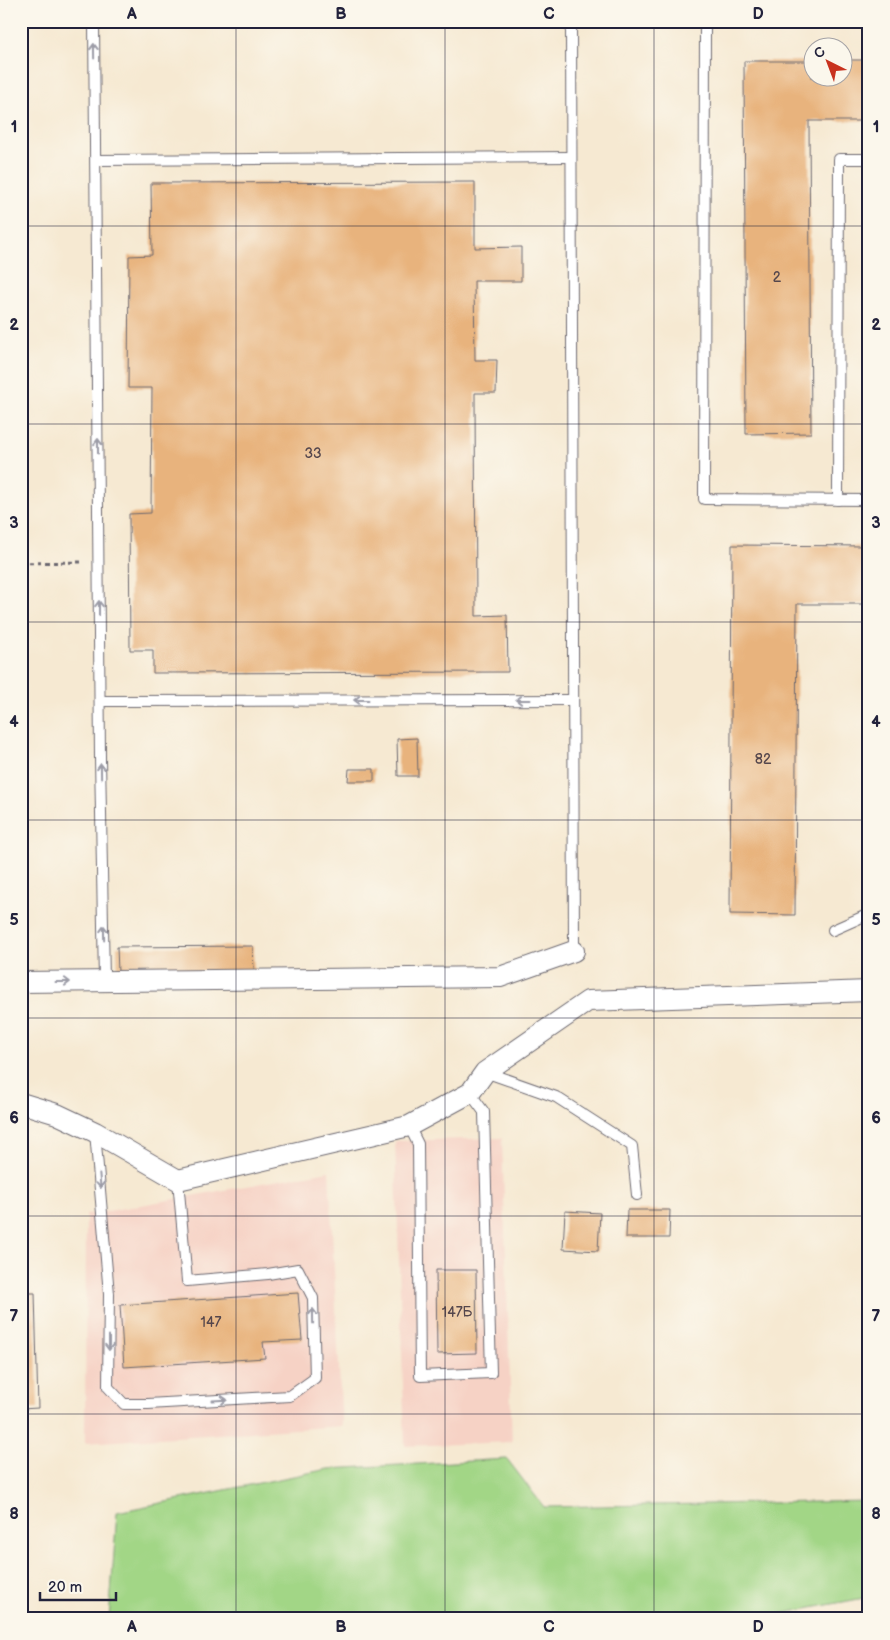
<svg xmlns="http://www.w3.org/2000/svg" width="890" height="1640" font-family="'Balsamiq Sans',sans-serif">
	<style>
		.built { fill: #f6d2c5 }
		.green { fill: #a2d686; stroke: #627c60 }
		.building { fill: #e8b37d }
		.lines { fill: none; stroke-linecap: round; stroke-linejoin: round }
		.lane-casing { stroke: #6c6870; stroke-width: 12 }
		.street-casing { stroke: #6c6870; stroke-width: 22 }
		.path { stroke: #6c6870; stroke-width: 3; stroke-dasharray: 4 4; stroke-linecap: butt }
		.lane { stroke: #fff; stroke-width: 10 }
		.street { stroke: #fff; stroke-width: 20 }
		.oneway { stroke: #9c9ca7 }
		.grid { fill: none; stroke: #22223b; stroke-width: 1; stroke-opacity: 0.55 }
		.labels { text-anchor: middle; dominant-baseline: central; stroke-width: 5; stroke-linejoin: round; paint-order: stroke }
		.number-label { font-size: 14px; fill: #54464c }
		.neatline { fill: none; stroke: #22223b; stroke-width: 2 }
		.grid-label { font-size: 16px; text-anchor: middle; font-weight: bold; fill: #22223b }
	</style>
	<rect width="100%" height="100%" fill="#fbf7ec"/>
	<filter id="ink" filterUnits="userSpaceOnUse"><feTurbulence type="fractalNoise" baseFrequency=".02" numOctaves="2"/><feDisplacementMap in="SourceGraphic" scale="10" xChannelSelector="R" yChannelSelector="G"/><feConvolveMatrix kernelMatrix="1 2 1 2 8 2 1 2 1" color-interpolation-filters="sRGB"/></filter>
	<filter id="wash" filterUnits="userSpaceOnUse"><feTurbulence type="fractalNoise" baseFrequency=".0096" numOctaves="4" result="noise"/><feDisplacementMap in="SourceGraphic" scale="20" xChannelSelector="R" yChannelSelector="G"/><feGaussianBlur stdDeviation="1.12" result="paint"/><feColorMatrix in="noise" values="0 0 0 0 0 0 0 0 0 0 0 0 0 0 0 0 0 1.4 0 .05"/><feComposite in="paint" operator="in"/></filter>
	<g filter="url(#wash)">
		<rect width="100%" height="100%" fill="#f6e9d2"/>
		<g class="built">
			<polygon points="502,1138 512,1442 405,1446 395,1141"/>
			<polygon points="329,1171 342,1426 85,1443 86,1215"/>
		</g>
		<polygon class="green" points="507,1459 544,1507 869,1501 869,1597 754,1619 494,1619 403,1612 221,1619 109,1619 117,1512 328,1469"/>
		<g id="blocks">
			<g class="building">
				<polygon points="842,60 869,60 869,121 809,121 811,433 746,434 744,61 812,61 812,78 842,78"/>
				<polygon points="475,182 475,248 521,247 521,281 474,281 475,360 497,360 496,393 475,393 476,616 507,615 508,672 153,673 153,650 130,650 129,514 151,513 152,388 128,388 129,256 152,255 151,183"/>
				<polygon points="732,545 869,546 869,604 797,604 795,915 730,914"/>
				<polygon points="417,738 418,776 398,776 397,739"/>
				<polygon points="349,769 374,769 374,781 348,781"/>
				<polygon points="253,946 254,971 118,972 117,947"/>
				<polygon points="627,1210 670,1210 669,1238 626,1238"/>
				<polygon points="565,1211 600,1213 598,1251 563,1249"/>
				<polygon points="436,1270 476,1270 477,1353 437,1354"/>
				<polygon points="21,1293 35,1293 38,1408 21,1409"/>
				<polygon points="298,1293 302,1340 263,1342 265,1358 124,1367 120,1305"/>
			</g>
		</g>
	</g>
	<g filter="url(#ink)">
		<use href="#blocks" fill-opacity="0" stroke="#6c6870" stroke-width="1"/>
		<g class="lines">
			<defs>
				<g id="lane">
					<polyline points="94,21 100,757 104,982"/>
					<polyline points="571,21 574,951"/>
					<polyline points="705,21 704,499 869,500"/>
					<polyline points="96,160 571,157"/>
					<polyline points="838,500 839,159 869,159"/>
					<polyline points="100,701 572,700"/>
					<polyline points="833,930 869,914"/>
					<polyline points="485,1072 556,1097 632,1146 637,1195"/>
					<polyline points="409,1126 418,1144 420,1376 491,1373 484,1112 470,1093"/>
					<polyline points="95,1132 109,1294 108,1387 124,1404 148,1404 290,1396 315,1378 313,1298 298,1269 268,1274 187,1281 178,1180"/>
				</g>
				<g id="street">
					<polyline points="21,982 500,977 574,951"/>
					<polyline points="21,1103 57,1114 95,1132 178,1180 409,1126 470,1093 485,1072 588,1001 869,991"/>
				</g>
			</defs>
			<use href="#lane" class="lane-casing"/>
			<use href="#street" class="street-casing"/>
			<polyline class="path" points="21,563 81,562"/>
			<use href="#lane" class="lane"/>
			<use href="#street" class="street"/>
		</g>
		<defs><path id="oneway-shaft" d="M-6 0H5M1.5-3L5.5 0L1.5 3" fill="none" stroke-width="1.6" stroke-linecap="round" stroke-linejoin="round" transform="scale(1.25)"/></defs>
		<g class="oneway">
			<use href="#oneway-shaft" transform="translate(94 51) rotate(-91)"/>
			<use href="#oneway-shaft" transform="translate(98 446) rotate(-90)"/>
			<use href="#oneway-shaft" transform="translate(99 608) rotate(-90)"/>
			<use href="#oneway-shaft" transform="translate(361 700) rotate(180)"/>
			<use href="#oneway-shaft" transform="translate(523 700) rotate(180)"/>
			<use href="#oneway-shaft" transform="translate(101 771) rotate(-91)"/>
			<use href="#oneway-shaft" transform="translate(104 933) rotate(-91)"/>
			<use href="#oneway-shaft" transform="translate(63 982)"/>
			<use href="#oneway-shaft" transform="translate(100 1181) rotate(85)"/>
			<use href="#oneway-shaft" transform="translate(313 1316) rotate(-91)"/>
			<use href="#oneway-shaft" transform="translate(109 1343) rotate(90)"/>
			<use href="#oneway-shaft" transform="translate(220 1400) rotate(-3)"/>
		</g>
	</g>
	<path class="grid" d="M236,21V1619M445,21V1619M654,21V1619M21,226H869M21,424H869M21,622H869M21,820H869M21,1018H869M21,1216H869M21,1414H869"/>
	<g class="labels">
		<g class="number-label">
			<text x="777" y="277">2</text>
			<text x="313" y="453">33</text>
			<text x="763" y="759">82</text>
			<text x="457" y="1312">147Б</text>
			<text x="211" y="1322">147</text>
		</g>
	</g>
	<rect width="890" height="1640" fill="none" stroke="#fbf7ec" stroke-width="55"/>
	<g transform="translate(828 62) rotate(318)"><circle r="24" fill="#fbf7ec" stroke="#a4a2a5"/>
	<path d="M0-4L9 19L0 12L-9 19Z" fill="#c8321e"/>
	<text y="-8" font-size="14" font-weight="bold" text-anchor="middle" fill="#22223b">С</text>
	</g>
	<path d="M40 1592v8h76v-8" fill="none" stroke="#22223b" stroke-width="2.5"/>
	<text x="48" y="1592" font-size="15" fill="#22223b" stroke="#fbf7ec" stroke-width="4" paint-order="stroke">20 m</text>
	<rect x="28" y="28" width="834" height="1584" class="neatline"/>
	<g class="grid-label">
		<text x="132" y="19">A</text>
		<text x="341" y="19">B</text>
		<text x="549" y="19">C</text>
		<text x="758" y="19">D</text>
		<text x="14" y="132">1</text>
		<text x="876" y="132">1</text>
		<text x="14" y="330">2</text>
		<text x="876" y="330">2</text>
		<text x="14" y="528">3</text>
		<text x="876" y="528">3</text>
		<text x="14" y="727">4</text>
		<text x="876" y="727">4</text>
		<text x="14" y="925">5</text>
		<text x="876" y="925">5</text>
		<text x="14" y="1123">6</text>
		<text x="876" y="1123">6</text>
		<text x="14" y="1321">7</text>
		<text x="876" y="1321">7</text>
		<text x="14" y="1519">8</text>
		<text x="876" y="1519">8</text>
		<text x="132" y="1632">A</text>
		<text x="341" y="1632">B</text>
		<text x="549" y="1632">C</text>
		<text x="758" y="1632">D</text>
	</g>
</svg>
